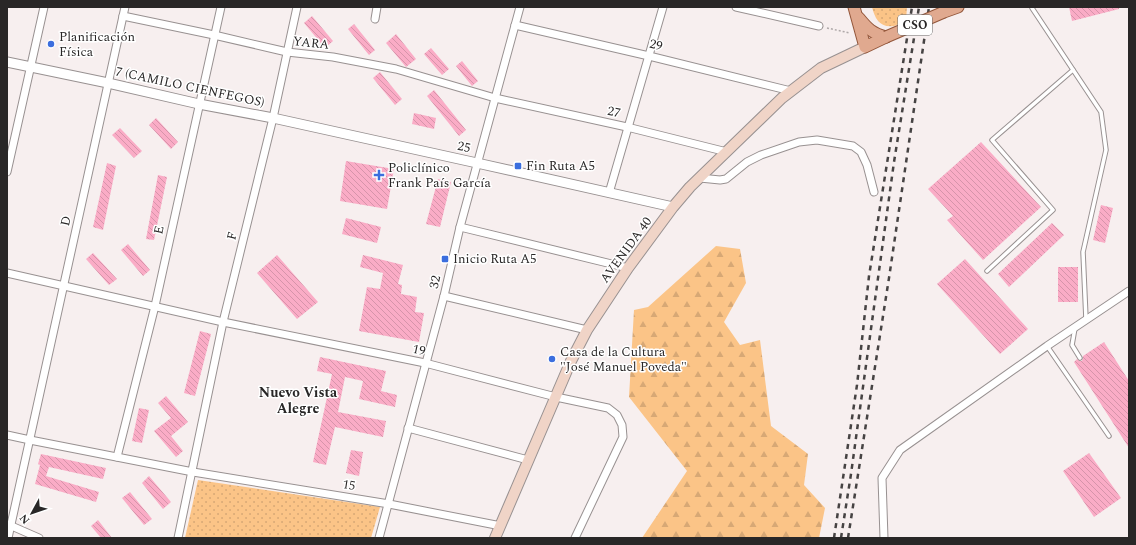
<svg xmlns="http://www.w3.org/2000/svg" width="1136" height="545" font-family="Spectral,serif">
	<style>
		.grass { fill: url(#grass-dots) }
		.forest { fill: url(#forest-firs) }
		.building { fill: url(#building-back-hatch) }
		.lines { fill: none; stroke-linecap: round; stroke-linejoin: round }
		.service-casing { stroke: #989191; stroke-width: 5.5 }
		.minor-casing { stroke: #989191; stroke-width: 9 }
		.tertiary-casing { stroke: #989191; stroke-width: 11 }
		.secondary-casing { stroke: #989191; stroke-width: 12 }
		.primary-casing { stroke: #93563a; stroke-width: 13 }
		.path { stroke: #afa9a9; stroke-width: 1.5; stroke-dasharray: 2 2; stroke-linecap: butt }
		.service { stroke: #fff; stroke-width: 3.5 }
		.minor { stroke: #fff; stroke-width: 7 }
		.tertiary { stroke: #fff; stroke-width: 9 }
		.secondary { stroke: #f0d4c7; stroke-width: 10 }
		.primary { stroke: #e0a98f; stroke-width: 11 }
		.rail { stroke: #464343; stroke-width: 2.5; stroke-dasharray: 5 5; stroke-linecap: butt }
		.primary-bridge-casing { stroke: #93563a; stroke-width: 13; stroke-linecap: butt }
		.primary-bridge { stroke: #e0a98f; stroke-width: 11 }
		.poi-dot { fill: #3b6ede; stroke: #fff; stroke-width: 1.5 }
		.labels { text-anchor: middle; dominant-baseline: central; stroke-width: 3; stroke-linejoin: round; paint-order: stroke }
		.shield { fill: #fff; stroke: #696868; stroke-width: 1 }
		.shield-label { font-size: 12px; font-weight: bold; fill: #292727 }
		.poi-label { font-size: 13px; fill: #292727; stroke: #fff; text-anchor: start }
		.street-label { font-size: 13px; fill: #292727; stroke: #fff }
		.neighbourhood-label { font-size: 14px; font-weight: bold; fill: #292727; stroke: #fff }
	</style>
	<defs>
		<pattern id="grass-dots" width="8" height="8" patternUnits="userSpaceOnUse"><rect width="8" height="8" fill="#fbc487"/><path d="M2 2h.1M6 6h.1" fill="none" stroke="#d7a875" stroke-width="1.8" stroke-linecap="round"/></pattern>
		<pattern id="forest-firs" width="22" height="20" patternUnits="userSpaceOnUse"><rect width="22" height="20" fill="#fbc487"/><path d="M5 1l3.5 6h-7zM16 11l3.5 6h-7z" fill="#d7a875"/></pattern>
		<pattern id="building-back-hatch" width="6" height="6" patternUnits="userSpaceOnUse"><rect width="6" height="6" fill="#faacc6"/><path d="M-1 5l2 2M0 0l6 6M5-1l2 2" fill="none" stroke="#d694aa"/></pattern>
	</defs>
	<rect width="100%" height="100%" fill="#f7efef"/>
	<g class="grass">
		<path d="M872,7H907L906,20C903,21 898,25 894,26C880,28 875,19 872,7Z"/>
		<polygon points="198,480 380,507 371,538 185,538"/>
	</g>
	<polygon class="forest" points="716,246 740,249 746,283 724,322 740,345 760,340 771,426 808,454 804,485 825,508 819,538 642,538 687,471 629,397 634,310 648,307"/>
	<g class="building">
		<polygon points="1069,7 1119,7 1119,9 1072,21"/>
		<polygon points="312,16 333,41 325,48 304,23"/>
		<polygon points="354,24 375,50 369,55 348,29"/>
		<polygon points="396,34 416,59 406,67 386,43"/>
		<polygon points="431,48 449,69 442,75 424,54"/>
		<polygon points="462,61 478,81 472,86 456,66"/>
		<polygon points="380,72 402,99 395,105 373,78"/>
		<polygon points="434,90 466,130 459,136 427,96"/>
		<polygon points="414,113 436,118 434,129 412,124"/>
		<polygon points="156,118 178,142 171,149 149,125"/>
		<polygon points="120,128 142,151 134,158 112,135"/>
		<polygon points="981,142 1041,207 983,260 947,220 953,216 928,189"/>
		<polygon points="346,161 394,169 387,209 340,201"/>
		<polygon points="107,163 116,166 103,230 93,227"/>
		<polygon points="158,175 167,177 154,240 146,239"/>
		<polygon points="438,179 451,182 440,227 426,224"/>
		<polygon points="1101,205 1113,208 1105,243 1093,240"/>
		<polygon points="346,218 381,227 377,243 342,234"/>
		<polygon points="1052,223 1064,235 1009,287 998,274"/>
		<polygon points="128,244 150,270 143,276 121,250"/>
		<polygon points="93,253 117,279 109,285 86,259"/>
		<polygon points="277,255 318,302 297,319 257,273"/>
		<polygon points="363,255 403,265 398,284 402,285 401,294 417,297 415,312 424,313 419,342 359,331 367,287 380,289 383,273 360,267"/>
		<polygon points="965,259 1028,329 1000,354 937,284"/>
		<rect x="1058" y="267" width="20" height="35"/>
		<polygon points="200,331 211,334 195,396 184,393"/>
		<polygon points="1104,342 1129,381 1129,448 1074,362 1077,359 1080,361 1082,361 1083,358 1083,356"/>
		<polygon points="320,357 386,371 381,391 397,395 395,407 359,399 363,381 345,377 338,412 386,421 383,437 335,427 326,465 313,462 332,374 317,371"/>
		<polygon points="166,396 188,422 171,436 183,451 176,457 154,431 171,418 158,403"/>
		<polygon points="139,408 149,410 142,443 132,441"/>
		<polygon points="351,450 363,452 359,476 346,473"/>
		<polygon points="1089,453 1121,498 1094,517 1063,471"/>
		<polygon points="41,454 106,468 103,479 49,467 46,476 99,492 96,502 35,484 40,465 38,464"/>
		<polygon points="149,476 171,502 163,509 142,483"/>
		<polygon points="130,492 152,519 144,525 122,498"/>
		<polygon points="98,520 112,538 101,538 91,526"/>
	</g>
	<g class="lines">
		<defs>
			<g id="service">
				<polyline points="1032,8 1101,112 1106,150 1083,252 1086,319"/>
				<polyline points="987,271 1053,210 992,140 1073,70"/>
				<polyline points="1075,328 1072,345 1080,358"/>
				<polyline points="1047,346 1109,436"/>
			</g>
			<g id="minor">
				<polyline points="736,7 819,26"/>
				<polyline points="123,16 214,35 287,52 333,57 396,69 495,98 627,127 727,152"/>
				<polyline points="375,19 377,7"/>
				<polyline points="515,25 649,56 791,91"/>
				<polyline points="7,172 44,7"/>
				<polyline points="700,178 720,180 726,179 747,162 761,155 799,142 817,140 853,146 861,152 867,165 874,192"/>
				<polyline points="609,193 663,7"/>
				<polyline points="460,227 628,268"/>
				<polyline points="7,273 223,322 425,363 556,397 608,408 617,415 622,425 623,437 575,538"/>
				<polyline points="444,296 587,330"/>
				<polyline points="408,428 528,460"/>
				<polyline points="7,435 30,440 193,472 389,504 501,526"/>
				<polyline points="117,457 155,306 221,7"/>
				<polyline points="7,524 39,538"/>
				<polyline points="8,538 125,7"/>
				<polyline points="178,538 223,322 273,118 297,7"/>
				<polyline points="379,538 444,296 460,227 520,7"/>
				<polyline points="884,538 882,478 900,450 1047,346 1129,291"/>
			</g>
			<polyline id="tertiary" points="7,62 108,83 199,104 273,118 477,163 673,207"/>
			<polyline id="secondary" points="495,538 571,361 587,330 628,268 673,207 690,187 782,98 821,68 865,47"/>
			<g id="primary">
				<polyline points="854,7 865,47 886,37"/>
				<polyline points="944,12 958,7"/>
				<path d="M859,18C868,29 872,33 886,37"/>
			</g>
		</defs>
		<use href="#service" class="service-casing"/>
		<use href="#minor" class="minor-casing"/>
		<use href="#tertiary" class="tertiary-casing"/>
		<use href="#secondary" class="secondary-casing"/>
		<use href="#primary" class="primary-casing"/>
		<polyline class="path" points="827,28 850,33"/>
		<use href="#service" class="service"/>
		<use href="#minor" class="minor"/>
		<use href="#tertiary" class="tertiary"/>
		<use href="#secondary" class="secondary"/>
		<use href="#primary" class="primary"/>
		<g class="rail">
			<polyline points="834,538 857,385 869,276 912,7"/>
			<polyline points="841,538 851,474 894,162 919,7"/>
			<polyline points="848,538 889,278 929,7"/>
		</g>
		<defs>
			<polyline id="primary-bridge" points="886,37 944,12"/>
		</defs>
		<use href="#primary-bridge" class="primary-bridge-casing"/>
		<use href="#primary-bridge" class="primary-bridge"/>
	</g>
	<g class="poi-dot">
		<circle cx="51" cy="44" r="4"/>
		<rect x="514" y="162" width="8" height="8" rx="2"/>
		<path d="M377 169h4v4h4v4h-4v4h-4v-4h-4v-4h4z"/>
		<rect x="441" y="255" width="8" height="8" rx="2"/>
		<circle cx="552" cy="359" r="4"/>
	</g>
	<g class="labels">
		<rect class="shield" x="898" y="15" width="34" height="20" rx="3"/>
		<g class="shield-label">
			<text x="915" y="25">CSO</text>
		</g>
		<g class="poi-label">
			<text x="59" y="37">Planificación<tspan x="59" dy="15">Física</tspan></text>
			<text x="526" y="166">Fin Ruta A5</text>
			<text x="388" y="168">Policlínico<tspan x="388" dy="15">Frank País García</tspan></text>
			<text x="453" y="259">Inicio Ruta A5</text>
			<text x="560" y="352">Casa de la Cultura<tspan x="560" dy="15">"José Manuel Poveda"</tspan></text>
		</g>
		<g class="street-label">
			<text transform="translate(311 43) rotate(6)">YARA</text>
			<text transform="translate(656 45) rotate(14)">29</text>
			<text transform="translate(190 87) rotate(12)">7 (CAMILO CIENFEGOS)</text>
			<text transform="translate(614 112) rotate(12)">27</text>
			<text transform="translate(464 147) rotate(12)">25</text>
			<text transform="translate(66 221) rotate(-78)">D</text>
			<text transform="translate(159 230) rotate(-78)">E</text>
			<text transform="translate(232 236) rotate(-76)">F</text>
			<text transform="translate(626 250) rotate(-54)">AVENIDA 40</text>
			<text transform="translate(435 282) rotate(-78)">32</text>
			<text transform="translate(419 350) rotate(12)">19</text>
			<text transform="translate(349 485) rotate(9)">15</text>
		</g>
		<g class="neighbourhood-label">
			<text x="298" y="392">Nuevo Vista<tspan x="298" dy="16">Alegre</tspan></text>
		</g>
	</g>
	<rect width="1136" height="545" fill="none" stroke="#292727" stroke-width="16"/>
	<g transform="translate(32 513) rotate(230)" stroke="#ffffff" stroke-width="3" paint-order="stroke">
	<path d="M0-3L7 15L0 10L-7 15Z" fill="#292727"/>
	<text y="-6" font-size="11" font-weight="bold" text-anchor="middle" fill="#292727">N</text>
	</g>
</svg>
